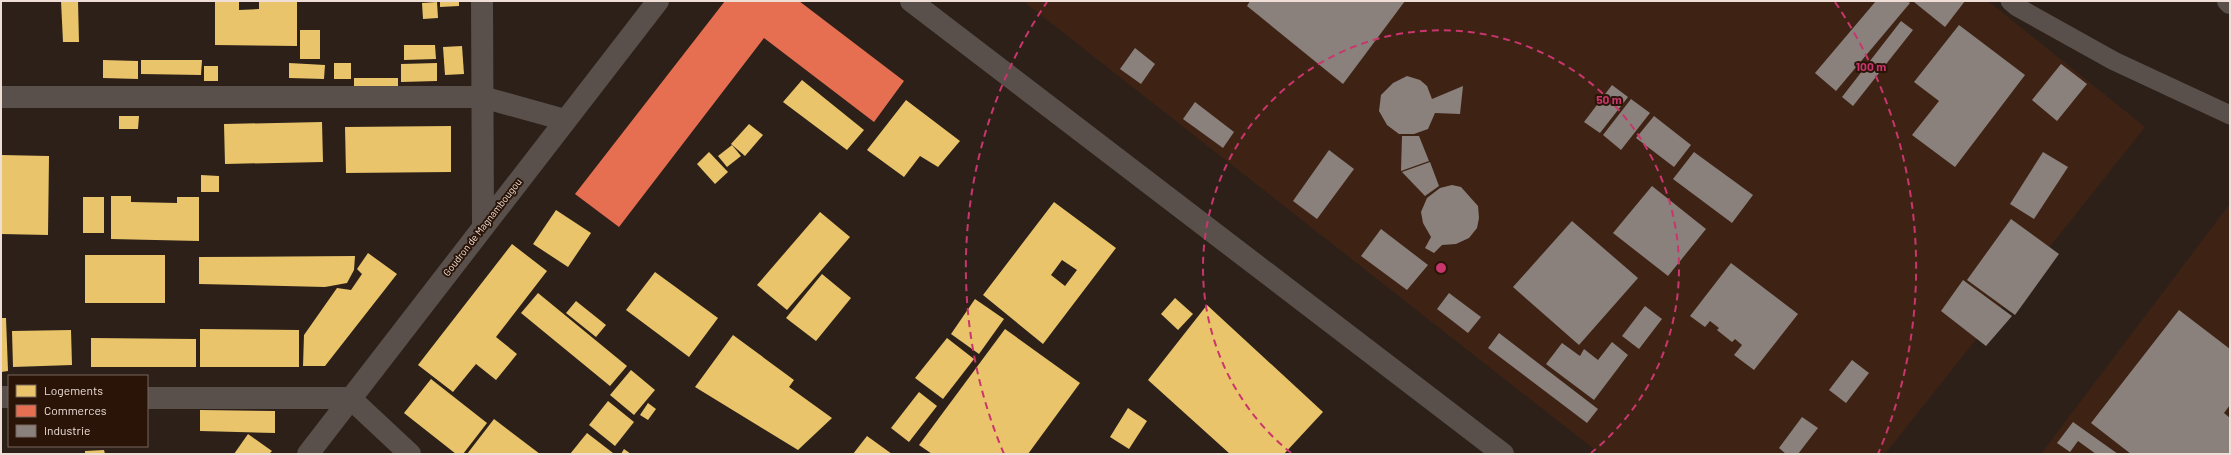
<svg xmlns="http://www.w3.org/2000/svg" width="2231" height="455" font-family="Barlow,sans-serif">
	<style>
		.built { fill: #3e2315 }
		.homes { fill: #e9c46a; fill-rule: evenodd }
		.shops { fill: #e76f51 }
		.industry { fill: #8a817c }
		.lines { fill: none; stroke-linecap: round; stroke-linejoin: round }
		.service { stroke: #59504b; stroke-width: 19 }
		.minor { stroke: #59504b; stroke-width: 22 }
		.tertiary { stroke: #59504b; stroke-width: 22 }
		.ring { fill: none; stroke: #c9366d; stroke-width: 2; stroke-dasharray: 7 5 }
		.labels { text-anchor: middle; dominant-baseline: central; stroke-width: 4; stroke-linejoin: round; paint-order: stroke }
		.street-label { font-size: 10px; fill: #eeded6; stroke: #2a1408 }
		.centre { fill: #c9366d; stroke: #2a1408; stroke-width: 2 }
		.ring-label { font-size: 12px; text-anchor: middle; font-weight: bold; fill: #c9366d; stroke: #2a1408; stroke-width: 4; stroke-linejoin: round; paint-order: stroke }
	</style>
	<rect width="100%" height="100%" fill="#2c2019"/>
	<g class="built">
		<polygon points="1023,1 1988,1 2145,127 1885,454 1600,454"/>
		<polygon points="2229,205 2230,454 2041,454"/>
	</g>
	<g class="homes">
		<polygon points="61,1 78,1 79,42 63,42"/>
		<polygon points="215,1 239,1 239,10 259,9 259,1 297,1 297,46 215,45"/>
		<polygon points="440,1 459,1 459,6 440,7"/>
		<polygon points="437,2 438,18 423,19 422,3"/>
		<rect x="300" y="30" width="20" height="29"/>
		<polygon points="404,45 435,45 436,59 404,60"/>
		<polygon points="462,46 464,74 445,75 443,47"/>
		<polygon points="103,60 138,61 138,79 103,78"/>
		<polygon points="141,60 202,60 201,75 141,74"/>
		<polygon points="289,63 325,65 324,79 289,78"/>
		<rect x="334" y="63" width="17" height="16"/>
		<polygon points="437,63 437,81 401,82 401,64"/>
		<rect x="204" y="66" width="14" height="15"/>
		<polygon points="354,78 398,78 398,89 354,90"/>
		<polygon points="802,80 864,130 847,150 783,102"/>
		<polygon points="906,100 960,141 938,167 920,156 904,177 867,150"/>
		<polygon points="119,116 139,116 138,129 119,129"/>
		<polygon points="322,122 323,162 225,164 224,124"/>
		<polygon points="749,124 763,135 745,156 731,144"/>
		<polygon points="451,126 451,172 346,173 345,127"/>
		<polygon points="732,145 741,156 727,167 718,156"/>
		<polygon points="709,152 728,172 715,184 697,164"/>
		<polygon points="1,155 49,156 48,235 1,234"/>
		<polygon points="201,175 219,176 219,192 201,192"/>
		<polygon points="111,196 131,196 131,202 177,203 177,197 199,197 199,241 111,239"/>
		<rect x="83" y="197" width="21" height="36"/>
		<path d="M1054,202L1116,248L1043,344L983,295ZM1062,260L1077,270L1065,286L1051,275Z"/>
		<polygon points="556,210 591,233 568,267 533,244"/>
		<polygon points="820,212 850,237 787,310 757,285"/>
		<polygon points="512,244 547,271 496,337 517,354 496,380 476,364 453,392 418,365"/>
		<polygon points="368,253 397,274 325,366 303,366 304,335 337,288 351,290 362,274 357,269"/>
		<rect x="85" y="255" width="80" height="48"/>
		<polygon points="355,256 354,270 347,283 325,287 199,284 199,257"/>
		<polygon points="655,272 718,318 689,357 626,310"/>
		<polygon points="822,274 851,298 816,341 786,318"/>
		<polygon points="538,293 627,366 610,386 521,313"/>
		<polygon points="1175,298 1193,314 1178,330 1161,314"/>
		<polygon points="975,299 1004,319 979,354 951,334"/>
		<polygon points="576,301 606,325 596,337 566,313"/>
		<polygon points="1207,305 1323,412 1284,454 1230,454 1148,380"/>
		<polygon points="1,318 6,318 8,371 1,372"/>
		<polygon points="200,329 299,330 299,367 200,367"/>
		<polygon points="1005,329 1080,383 1028,454 932,454 919,445"/>
		<polygon points="71,330 72,365 13,367 12,331"/>
		<polygon points="733,335 794,380 789,387 832,418 798,450 695,387"/>
		<polygon points="91,338 196,339 196,367 91,367"/>
		<polygon points="947,338 974,359 943,399 915,378"/>
		<polygon points="631,370 655,390 634,415 610,395"/>
		<polygon points="431,379 487,423 463,454 456,454 404,413"/>
		<polygon points="919,392 937,406 909,442 891,428"/>
		<polygon points="608,401 634,422 615,446 589,425"/>
		<polygon points="648,403 656,409 648,420 640,415"/>
		<polygon points="1128,408 1147,421 1129,449 1110,437"/>
		<polygon points="200,410 275,411 275,433 200,431"/>
		<polygon points="494,419 540,454 467,454"/>
		<polygon points="587,433 613,453 612,454 570,454"/>
		<polygon points="248,434 272,451 269,454 234,454"/>
		<polygon points="867,436 892,454 853,454"/>
		<polygon points="624,449 631,454 621,454"/>
		<polygon points="104,450 105,454 85,454 85,451"/>
	</g>
	<polygon class="shops" points="725,1 799,1 904,81 874,122 764,38 619,227 575,194"/>
	<g class="industry">
		<polygon points="1250,1 1405,1 1343,84 1247,6"/>
		<polygon points="1876,1 1907,1 1910,3 1836,91 1815,73"/>
		<polygon points="1916,1 1965,1 1945,27 1914,2"/>
		<polygon points="1901,21 1913,30 1853,106 1842,97"/>
		<polygon points="1959,25 2025,75 1955,167 1912,135 1939,101 1914,82"/>
		<polygon points="1135,48 1155,64 1141,84 1120,69"/>
		<polygon points="2061,64 2087,84 2057,121 2032,100"/>
		<polygon points="1407,76 1420,80 1427,86 1432,99 1463,86 1460,114 1435,113 1428,129 1414,134 1399,134 1387,125 1379,111 1381,95 1393,83"/>
		<polygon points="1612,85 1628,97 1600,133 1584,122"/>
		<polygon points="1631,99 1650,113 1621,150 1603,135"/>
		<polygon points="1195,102 1234,132 1223,148 1183,119"/>
		<polygon points="1654,116 1691,145 1674,167 1636,138"/>
		<polygon points="1402,136 1419,136 1429,161 1401,171"/>
		<polygon points="1329,150 1354,169 1317,219 1293,201"/>
		<polygon points="1694,152 1753,195 1732,223 1673,179"/>
		<polygon points="2043,152 2068,167 2034,219 2010,204"/>
		<polygon points="1430,162 1439,186 1425,196 1402,172"/>
		<polygon points="1452,185 1461,187 1478,206 1479,218 1477,228 1469,238 1456,244 1442,245 1434,253 1425,248 1431,237 1423,223 1421,212 1427,198 1440,188"/>
		<polygon points="1652,186 1706,229 1668,276 1613,233"/>
		<polygon points="2011,219 2059,254 2015,315 1967,280"/>
		<polygon points="1572,221 1638,278 1579,345 1513,287"/>
		<polygon points="1381,229 1428,265 1407,290 1361,256"/>
		<polygon points="1731,263 1798,314 1754,370 1734,355 1742,345 1735,339 1732,342 1717,330 1719,328 1710,321 1705,327 1690,316"/>
		<polygon points="1963,280 2012,316 1986,346 1941,311"/>
		<polygon points="1449,293 1481,317 1468,333 1437,309"/>
		<polygon points="1645,306 1662,319 1639,349 1622,336"/>
		<polygon points="2179,310 2230,349 2230,405 2224,413 2230,418 2230,454 2131,454 2091,423"/>
		<polygon points="1499,333 1598,409 1587,423 1488,348"/>
		<polygon points="1612,342 1628,355 1594,400 1546,364 1562,343 1580,356 1584,349 1598,360"/>
		<polygon points="1852,360 1869,373 1846,403 1829,390"/>
		<polygon points="1802,417 1818,428 1798,454 1786,454 1779,448"/>
		<polygon points="2073,422 2118,454 2096,454 2078,441 2070,452 2057,443"/>
	</g>
	<g class="lines">
		<polyline class="service" points="2010,1 2017,7 2114,61 2230,115"/>
		<g class="minor">
			<polyline points="482,1 483,226"/>
			<polyline points="911,1 1503,454"/>
			<polyline points="1,97 482,97 565,120"/>
			<polyline points="1,397 9,397"/>
			<polyline points="147,398 350,398 410,454"/>
		</g>
		<g class="tertiary">
			<polyline points="2228,1 2230,3"/>
			<polyline points="308,454 658,1"/>
		</g>
	</g>
	<g class="ring">
		<path d="M1291 453A238 238 0 1 1 1591 453"/>
		<path d="M1004 454A475 475 0 0 1 1047 2M1835 2A475 475 0 0 1 1878 454"/>
	</g>
	<g class="labels">
		<g class="street-label">
			<text transform="translate(482 227) rotate(-52)">Goudron de Magnambougou</text>
		</g>
	</g>
	<circle cx="1441" cy="268" r="6" class="centre"/>
	<g class="ring-label">
		<text x="1871" y="71">100 m</text>
		<text x="1609" y="104">50 m</text>
	</g>
	<rect width="2231" height="455" fill="none" stroke="#eeded6" stroke-width="4"/>
	<rect x="8" y="375" width="140" height="72" fill="#2a1408" stroke="#78655a"/>
	<rect x="16" y="385" width="20" height="12" fill="#e9c46a" stroke="#78655a"/>
	<text x="44" y="395" font-size="12" fill="#eeded6">Logements</text>
	<rect x="16" y="405" width="20" height="12" fill="#e76f51" stroke="#78655a"/>
	<text x="44" y="415" font-size="12" fill="#eeded6">Commerces</text>
	<rect x="16" y="425" width="20" height="12" fill="#8a817c" stroke="#78655a"/>
	<text x="44" y="435" font-size="12" fill="#eeded6">Industrie</text>
</svg>
